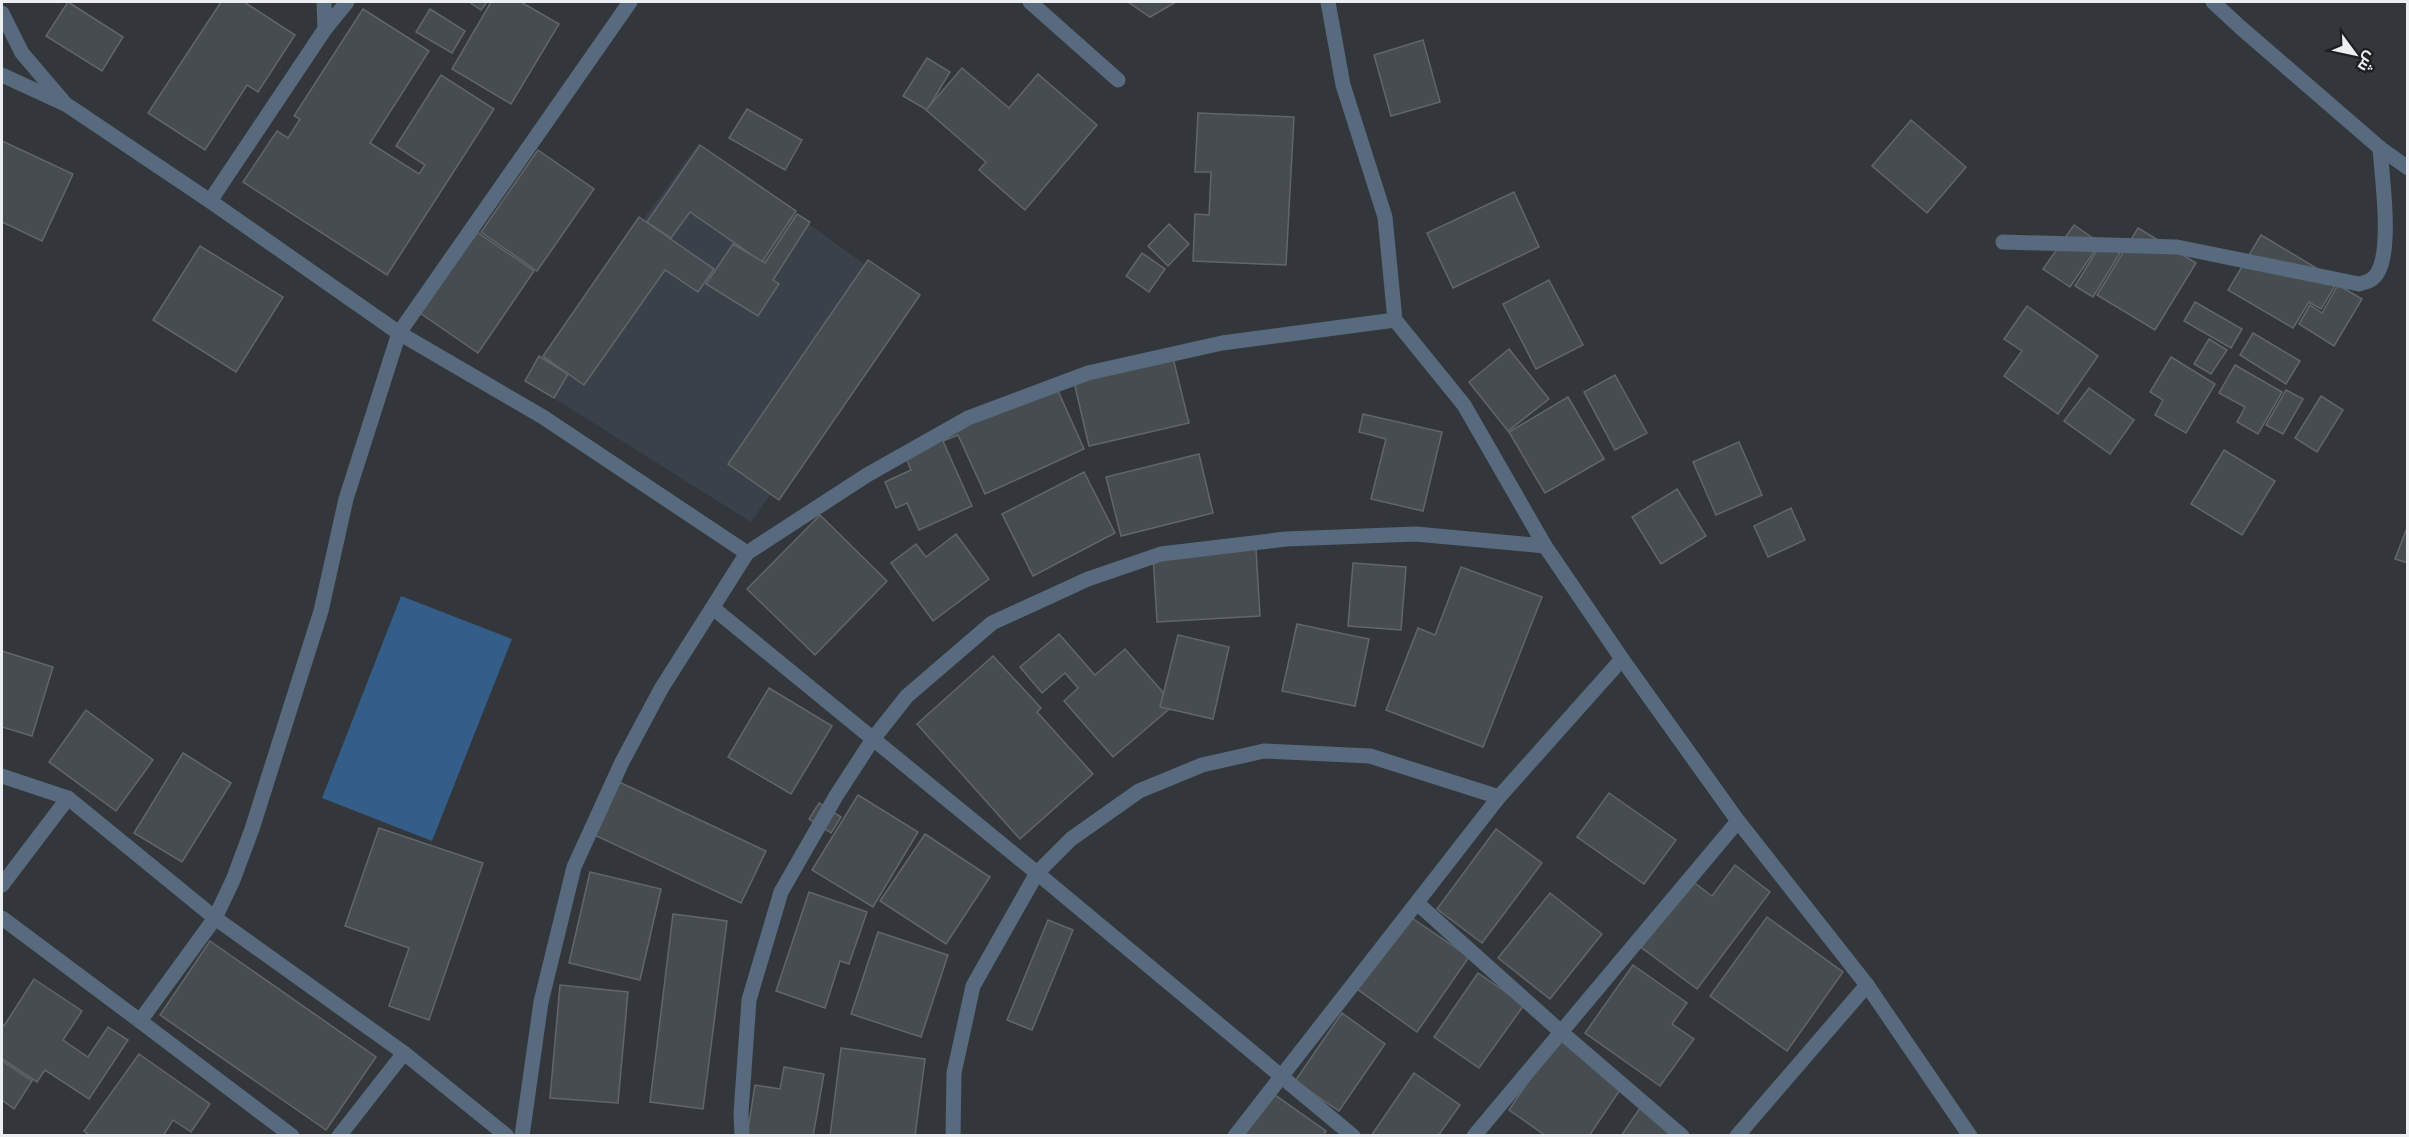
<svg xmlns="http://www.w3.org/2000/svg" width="2409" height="1137" font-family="'Space Grotesk',Cairo,sans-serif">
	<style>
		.built { fill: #39414a }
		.green { fill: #345e88 }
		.building { fill: #474c50; stroke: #62666b; stroke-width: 1.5 }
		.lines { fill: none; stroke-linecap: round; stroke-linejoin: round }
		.minor { stroke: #586a7e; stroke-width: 15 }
	</style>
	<rect width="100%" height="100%" fill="#33373b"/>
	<polygon class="built" points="698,144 911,298 751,522 552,397 567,378 543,358"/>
	<polygon class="green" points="401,596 512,639 432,841 322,798"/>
	<g class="building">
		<polygon points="68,2 123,37 102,71 46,36"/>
		<polygon points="221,2 244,2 295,35 258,92 247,85 205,150 148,113"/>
		<polygon points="469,2 487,2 481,10"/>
		<polygon points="491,2 521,2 559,24 511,104 452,69"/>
		<polygon points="1128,2 1176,2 1150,17"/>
		<polygon points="363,9 429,51 370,143 419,174 425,165 396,146 441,75 494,109 387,275 243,182 277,131 288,138 300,119 294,116"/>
		<polygon points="430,9 465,31 452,53 416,32"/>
		<polygon points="1423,40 1440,102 1391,116 1374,55"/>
		<polygon points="927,58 950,72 927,110 903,96"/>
		<polygon points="962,68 1009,108 1038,74 1097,125 1025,210 979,170 986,162 926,110"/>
		<polygon points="747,109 802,140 785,170 729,138"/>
		<polygon points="1198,113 1294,117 1286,265 1193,261 1195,214 1209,215 1211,172 1195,172"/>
		<polygon points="1911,120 1966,167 1927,213 1872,166"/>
		<polygon points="2,141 73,174 42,241 2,222"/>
		<polygon points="700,145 796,211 762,262 690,212 671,238 647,222"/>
		<polygon points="538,150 594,189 537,271 481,232"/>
		<polygon points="1514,192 1539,247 1453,288 1427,233"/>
		<polygon points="797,214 810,222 773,280 779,284 758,316 706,284 733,244 765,263"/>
		<polygon points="639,217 714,269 698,292 665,270 584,385 543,356"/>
		<polygon points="1169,224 1189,244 1168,266 1148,246"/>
		<polygon points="2074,225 2100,243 2070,287 2043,269"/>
		<polygon points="2138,228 2196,263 2155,330 2097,295"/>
		<polygon points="477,232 534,271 478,353 420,313"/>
		<polygon points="2261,235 2338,281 2321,309 2309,302 2293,328 2228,290"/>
		<polygon points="2102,242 2120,253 2093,297 2075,286"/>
		<polygon points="200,246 283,297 236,372 153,320"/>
		<polygon points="1142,253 1165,269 1149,292 1126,276"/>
		<polygon points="868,260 920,295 779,500 728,464"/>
		<polygon points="1549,280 1583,345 1536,369 1503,304"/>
		<polygon points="2338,285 2362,299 2334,346 2299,324 2310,305 2322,313"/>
		<polygon points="2195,302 2242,329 2231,348 2184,321"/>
		<polygon points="2027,306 2098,356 2058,414 2004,376 2022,351 2004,339"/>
		<polygon points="2253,333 2300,361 2286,384 2240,355"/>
		<polygon points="2209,339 2227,350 2211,374 2194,364"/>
		<polygon points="1509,349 1549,399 1508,431 1469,382"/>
		<polygon points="539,356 568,374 554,398 525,381"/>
		<polygon points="2171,357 2215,384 2186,433 2155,415 2163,400 2150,392"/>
		<polygon points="1173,358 1189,423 1089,446 1074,382"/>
		<polygon points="2235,365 2282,392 2258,434 2237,422 2245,407 2219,393"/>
		<polygon points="1615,375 1647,433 1615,450 1584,392"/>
		<polygon points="1054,382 1084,449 985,494 958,435 943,441 972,506 919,530 907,503 896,508 885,482 911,470 903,451"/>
		<polygon points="2089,388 2134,420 2110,454 2064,421"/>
		<polygon points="2286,390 2303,399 2283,434 2266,425"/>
		<polygon points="2321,396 2343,410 2317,452 2295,438"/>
		<polygon points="1568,397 1604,459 1545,493 1509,432"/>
		<polygon points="1363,414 1442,432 1423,511 1371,499 1386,439 1359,432"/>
		<polygon points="1739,442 1762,495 1716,515 1693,462"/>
		<polygon points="2224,450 2275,481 2242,535 2191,504"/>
		<polygon points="1199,454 1213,513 1121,536 1106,477"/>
		<polygon points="1084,472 1115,533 1033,576 1002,514"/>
		<polygon points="1677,489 1706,536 1661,564 1632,517"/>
		<polygon points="1791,508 1805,540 1768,557 1754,526"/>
		<polygon points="820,515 887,581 815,655 747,589"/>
		<polygon points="2408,525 2408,563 2395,559"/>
		<polygon points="956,534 989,579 933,621 891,563 916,544 926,557"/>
		<polygon points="1256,549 1260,616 1157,622 1153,555"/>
		<polygon points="1353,563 1406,567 1401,630 1348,626"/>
		<polygon points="1461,567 1542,597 1483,747 1386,710 1418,628 1435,635"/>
		<polygon points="1297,624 1369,639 1355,706 1282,691"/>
		<polygon points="1059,634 1095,675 1125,649 1174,705 1113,757 1064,701 1078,688 1065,673 1042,693 1020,667"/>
		<polygon points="1178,635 1229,647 1213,719 1160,707"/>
		<polygon points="2,651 53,667 32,736 2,727"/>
		<polygon points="993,656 1041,708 1037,712 1093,774 1020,839 917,724"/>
		<polygon points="769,688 832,726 791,794 728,757"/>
		<polygon points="86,710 153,760 116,811 49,762"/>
		<polygon points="183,753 231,783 182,862 134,833"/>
		<polygon points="617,781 766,851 741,903 592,834"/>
		<polygon points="1609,793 1676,840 1644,884 1577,837"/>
		<polygon points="858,795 918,832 873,907 812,870"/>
		<polygon points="819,803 841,817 831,833 809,819"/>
		<polygon points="379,828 483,863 429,1020 389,1006 409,948 345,926"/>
		<polygon points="1496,829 1542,863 1482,943 1437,909"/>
		<polygon points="925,834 990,877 946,944 880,901"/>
		<polygon points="1735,865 1770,892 1697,989 1638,945 1688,878 1712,896"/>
		<polygon points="590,872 661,889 640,980 569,963"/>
		<polygon points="809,892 867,912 849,964 840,961 825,1008 776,991"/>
		<polygon points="1550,893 1602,934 1550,999 1498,958"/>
		<polygon points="673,914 727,921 703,1109 650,1102"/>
		<polygon points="1409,916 1469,957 1417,1032 1357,989"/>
		<polygon points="1767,917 1843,972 1787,1051 1710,996"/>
		<polygon points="1048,920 1073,930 1032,1030 1007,1020"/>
		<polygon points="878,932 948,955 921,1037 851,1014"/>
		<polygon points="210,941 376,1057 326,1130 160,1015"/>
		<polygon points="1633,965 1687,1003 1672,1024 1694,1039 1660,1086 1585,1033"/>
		<polygon points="1478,973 1524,1005 1479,1068 1434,1037"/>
		<polygon points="34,979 82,1011 63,1040 88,1057 108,1027 128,1040 89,1099 45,1070 37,1082 2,1059 2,1024 4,1026"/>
		<polygon points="560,985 628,992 618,1103 550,1098"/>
		<polygon points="1342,1013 1385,1044 1339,1111 1295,1081"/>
		<polygon points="1558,1038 1624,1084 1589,1136 1546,1136 1509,1110"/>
		<polygon points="841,1048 925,1059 915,1136 830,1136"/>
		<polygon points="139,1054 210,1104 191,1132 173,1120 163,1136 91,1136 84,1131"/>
		<polygon points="2,1061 32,1081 14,1109 2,1100"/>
		<polygon points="784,1067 824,1074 813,1136 747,1136 755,1085 780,1089"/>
		<polygon points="1414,1073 1460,1105 1438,1136 1371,1136"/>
		<polygon points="1265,1088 1326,1131 1323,1136 1233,1136"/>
		<polygon points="1642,1105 1685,1136 1621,1136"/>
	</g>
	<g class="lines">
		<g class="minor">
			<polyline points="324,2 325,29 347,2"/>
			<polyline points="1030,2 1118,80"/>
			<polyline points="1328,2 1343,85 1385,217 1395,320 1464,405 1545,546 1622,659 1738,821 1867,985 1970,1136"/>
			<polyline points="2213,2 2240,27 2380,148 2408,168"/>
			<polyline points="2,13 22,53 63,101"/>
			<polyline points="2,75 67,105 210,201 399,333 543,417 747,553"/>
			<polyline points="210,201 325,29"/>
			<path d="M2003,242L2177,247L2359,284C2367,282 2374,280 2378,272C2392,247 2382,178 2380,148"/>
			<polyline points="713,608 1037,873 1353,1136"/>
			<polyline points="2,776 68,798 215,918 404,1053 507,1136"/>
			<polyline points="2,885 68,798"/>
			<polyline points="1417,903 1561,1032 1682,1136"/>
			<polyline points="2,918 140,1021 215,918 233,880 252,829 321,611 346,499 399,333 630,2"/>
			<polyline points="140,1021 292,1136"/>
			<polyline points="339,1136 404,1053"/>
			<polyline points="522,1136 541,1002 574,867 622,762 661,689 747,553 867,475 968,418 1088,373 1222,343 1395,320"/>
			<polyline points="742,1136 741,1113 749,1000 781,892 836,796 873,739 907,696 992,623 1088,579 1161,554 1286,539 1416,534 1545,546"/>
			<polyline points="953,1136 954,1073 973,986 1037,873 1071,839 1139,791 1202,765 1264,751 1370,756 1499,797"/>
			<polyline points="1235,1136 1499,797 1622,659"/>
			<polyline points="1474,1136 1738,821"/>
			<polyline points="1737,1136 1867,985"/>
		</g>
	</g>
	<rect width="2409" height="1137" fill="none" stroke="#eceff2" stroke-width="6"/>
	<g transform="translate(2355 54) rotate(123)" stroke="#1c1e20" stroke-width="4.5" paint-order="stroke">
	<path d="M0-4.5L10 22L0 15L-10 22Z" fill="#eceff2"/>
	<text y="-9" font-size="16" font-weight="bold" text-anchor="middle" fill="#eceff2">ش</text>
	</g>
</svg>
